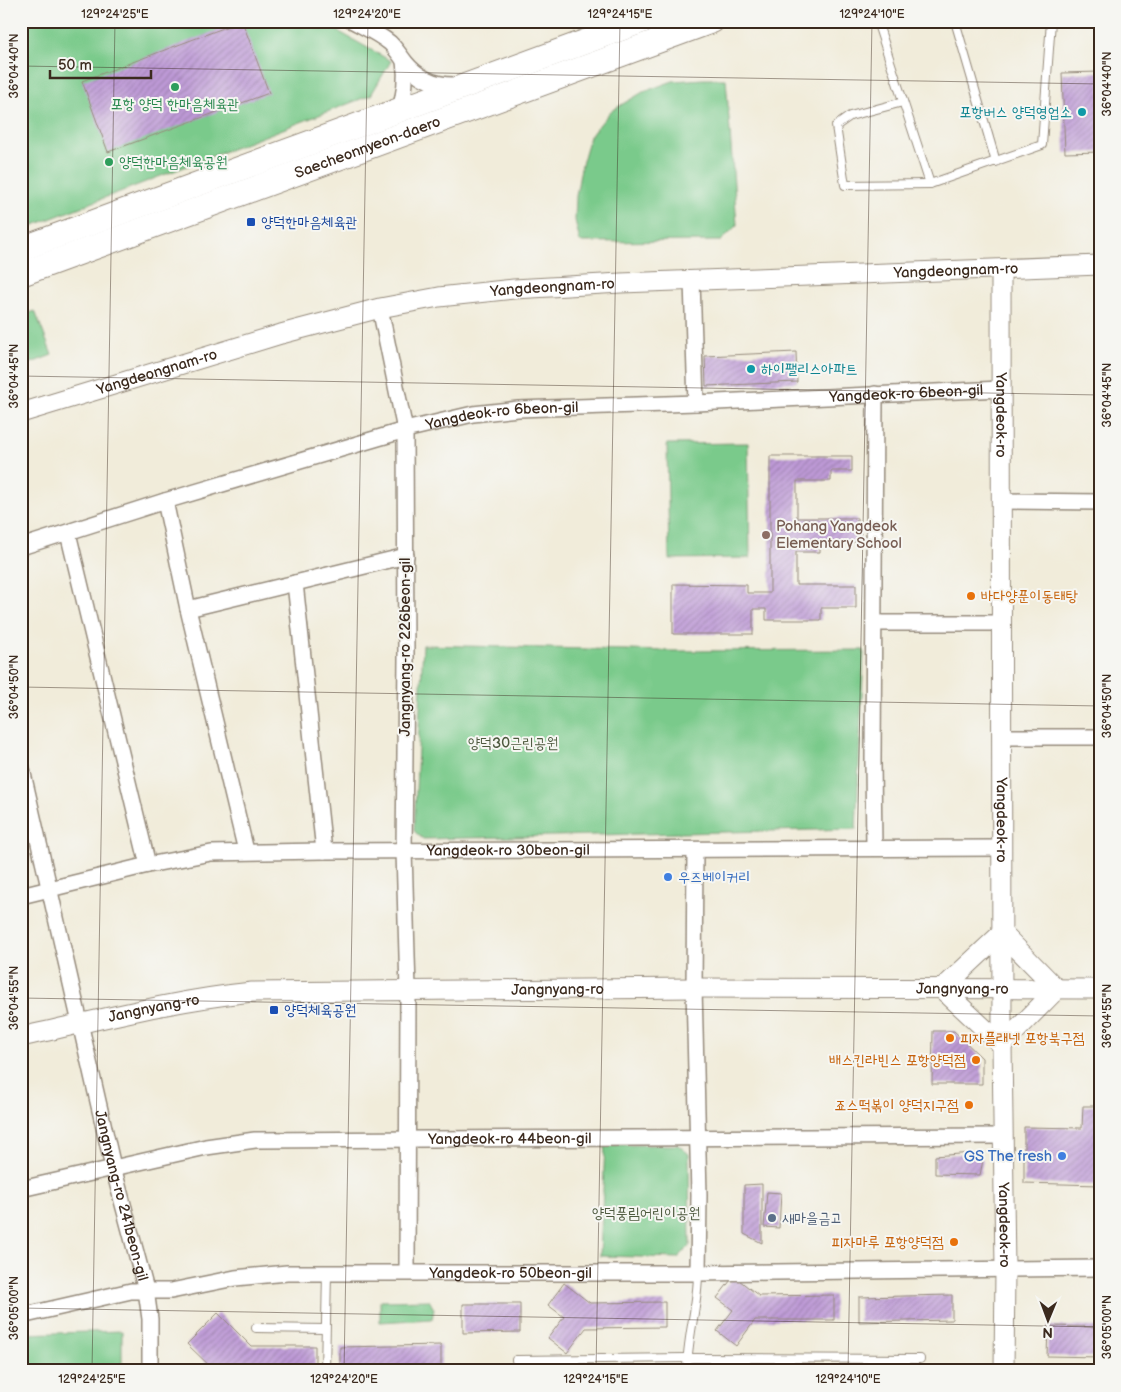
<svg xmlns="http://www.w3.org/2000/svg" width="1121" height="1392" font-family="'Balsamiq Sans','Poor Story',sans-serif">
	<style>
		.park { fill: #7aca8b; stroke: #5a7a54 }
		.building { fill: url(#building-hatch) }
		.lines { fill: none; stroke-linecap: round; stroke-linejoin: round }
		.service-casing { stroke: #968b7c; stroke-width: 10 }
		.minor-casing { stroke: #968b7c; stroke-width: 18 }
		.tertiary-casing { stroke: #968b7c; stroke-width: 21 }
		.primary-casing { stroke: #968b7c; stroke-width: 26 }
		.service { stroke: #fff; stroke-width: 8 }
		.minor { stroke: #fff; stroke-width: 15 }
		.tertiary { stroke: #fff; stroke-width: 19 }
		.primary { stroke: #fff; stroke-width: 24 }
		.ticks { fill: none; stroke: #3b2a1e; stroke-width: 1; stroke-opacity: 0.45 }
		.leisure-dot { fill: #2e9e5b; stroke: #f6f6f2; stroke-width: 2 }
		.culture-dot { fill: #0f9aa8; stroke: #f6f6f2; stroke-width: 2 }
		.transit-dot { fill: #1a4fb4; stroke: #f6f6f2; stroke-width: 2 }
		.education-dot { fill: #8d6e63; stroke: #f6f6f2; stroke-width: 2 }
		.food-dot { fill: #e8710a; stroke: #f6f6f2; stroke-width: 2 }
		.shop-dot { fill: #3f7fe0; stroke: #f6f6f2; stroke-width: 2 }
		.service-dot { fill: #5c6f8a; stroke: #f6f6f2; stroke-width: 2 }
		.labels { text-anchor: middle; dominant-baseline: central; stroke-width: 4; stroke-linejoin: round; paint-order: stroke }
		.leisure-label { font-size: 15px; fill: #27864d; stroke: #f6f6f2 }
		.culture-label { font-size: 15px; fill: #0d838f; stroke: #f6f6f2; text-anchor: end }
		.street-label { font-size: 15px; fill: #3b2a1e; stroke: #f6f6f2 }
		.transit-label { font-size: 15px; fill: #164399; stroke: #f6f6f2; text-anchor: start }
		.education-label { font-size: 15px; fill: #785e54; stroke: #f6f6f2; text-anchor: start }
		.food-label { font-size: 15px; fill: #c56008; stroke: #f6f6f2; text-anchor: end }
		.park-label { font-size: 15px; fill: #4e5a3f; stroke: #f6f6f2 }
		.shop-label { font-size: 15px; fill: #366cbe; stroke: #f6f6f2; text-anchor: start }
		.service-label { font-size: 15px; fill: #4e5e75; stroke: #f6f6f2; text-anchor: start }
		.neatline { fill: none; stroke: #3b2a1e; stroke-width: 2 }
		.ticks-label { font-size: 12px; text-anchor: middle; fill: #3b2a1e }
	</style>
	<defs>
		<pattern id="building-hatch" width="6" height="6" patternUnits="userSpaceOnUse" patternTransform="scale(1.25)"><rect width="6" height="6" fill="#be9ad7"/><path d="M-1 1l2-2M0 6l6-6M5 7l2-2" fill="none" stroke="#9c7eae"/></pattern>
	</defs>
	<rect width="100%" height="100%" fill="#f6f6f2"/>
	<filter id="ink" filterUnits="userSpaceOnUse"><feTurbulence type="fractalNoise" baseFrequency=".02" numOctaves="2"/><feDisplacementMap in="SourceGraphic" scale="10" xChannelSelector="R" yChannelSelector="G"/><feConvolveMatrix kernelMatrix="1 2 1 2 8 2 1 2 1" color-interpolation-filters="sRGB"/></filter>
	<filter id="wash" filterUnits="userSpaceOnUse"><feTurbulence type="fractalNoise" baseFrequency=".0096" numOctaves="4" result="noise"/><feDisplacementMap in="SourceGraphic" scale="20" xChannelSelector="R" yChannelSelector="G"/><feGaussianBlur stdDeviation="1.12" result="paint"/><feColorMatrix in="noise" values="0 0 0 0 0 0 0 0 0 0 0 0 0 0 0 0 0 1.4 0 .05"/><feComposite in="paint" operator="in"/></filter>
	<g filter="url(#wash)">
		<rect width="100%" height="100%" fill="#f1ecda"/>
		<g class="park">
			<polygon points="21,21 320,21 391,61 371,95 21,230"/>
			<polygon points="703,79 726,79 737,225 721,241 580,242 575,220 576,196 581,168 590,136 611,111 643,92 673,81"/>
			<polygon points="35,311 52,355 21,367 21,316"/>
			<polygon points="748,443 750,558 669,559 667,444"/>
			<polygon points="423,645 669,651 864,650 856,829 423,839 414,831"/>
			<polygon points="605,1145 678,1145 689,1154 690,1246 678,1258 600,1256"/>
			<polygon points="429,1300 434,1309 432,1319 380,1322 380,1301"/>
			<polygon points="122,1331 122,1371 21,1371 21,1334"/>
		</g>
		<g id="blocks">
			<g class="building">
				<polygon points="242,21 269,93 108,152 82,81"/>
				<polygon points="1100,72 1100,152 1065,153 1062,73"/>
				<polygon points="796,352 797,382 706,386 705,356"/>
				<polygon points="770,456 852,456 852,471 831,471 831,481 797,481 797,518 857,518 857,542 820,542 820,552 796,552 796,585 856,585 856,608 821,608 821,620 766,620 766,609 753,609 753,634 673,634 673,584 747,585 747,593 770,593"/>
				<polygon points="933,1031 954,1031 982,1058 982,1084 932,1084"/>
				<polygon points="1083,1106 1100,1106 1100,1185 1024,1183 1024,1127 1082,1128"/>
				<polygon points="972,1153 983,1160 980,1175 935,1174 935,1156"/>
				<polygon points="762,1184 762,1243 744,1234 744,1185"/>
				<polygon points="767,1192 781,1193 779,1228 764,1227"/>
				<polygon points="734,1276 759,1296 834,1295 834,1320 755,1320 736,1346 717,1331 733,1310 717,1298"/>
				<polygon points="564,1283 590,1303 665,1302 665,1327 586,1328 567,1353 548,1338 564,1317 548,1305"/>
				<polygon points="952,1295 952,1320 859,1322 859,1297"/>
				<polygon points="463,1304 520,1304 520,1332 463,1333"/>
				<polygon points="218,1313 251,1346 315,1346 315,1371 215,1371 187,1344"/>
				<polygon points="1048,1326 1100,1327 1100,1357 1047,1356"/>
				<polygon points="441,1345 441,1371 340,1371 340,1347"/>
			</g>
		</g>
	</g>
	<g filter="url(#ink)">
		<use href="#blocks" fill-opacity="0" stroke="#968b7c" stroke-width="1"/>
		<g class="lines">
			<defs>
				<g id="service">
					<polyline points="877,21 930,184 1042,145 1051,21"/>
					<polyline points="955,21 996,162"/>
					<polyline points="903,102 850,116 836,126 845,185 930,184"/>
					<polyline points="256,1328 325,1329"/>
					<polyline points="516,1360 687,1358 920,1359"/>
					<polyline points="325,1371 327,1272"/>
					<path d="M687,1371C687,1338 698,1306 698,1273"/>
				</g>
				<g id="minor">
					<path d="M353,21C366,28 379,34 390,43C396,49 400,55 405,62C418,78 436,86 456,85"/>
					<path d="M399,111C405,94 407,79 404,61"/>
					<polyline points="692,281 696,403"/>
					<polyline points="380,308 405,430 406,658 404,851 408,990 407,1272"/>
					<polyline points="165,501 188,609 246,851"/>
					<polyline points="1001,501 1100,502"/>
					<polyline points="68,533 148,865"/>
					<path id="s1" d="M21,547L165,501L405,430L473,414L518,409L696,403L1001,389"/>
					<polyline points="295,583 324,851"/>
					<polyline points="188,609 406,556"/>
					<polyline points="874,623 1001,623"/>
					<polyline points="1001,737 1100,737"/>
					<path id="s2" d="M21,765L113,1167L146,1290L150,1319V1371"/>
					<polyline points="874,848 873,762 875,394"/>
					<polyline points="695,850 694,988 699,1195 698,1273"/>
					<path id="s3" d="M21,896L148,865L211,853L324,851L1002,848"/>
					<path id="s4" d="M21,1189L206,1147L255,1140L1002,1136"/>
					<path id="s5" d="M21,1316L131,1291H171L235,1278L287,1273H698L1100,1268"/>
				</g>
				<g id="tertiary">
					<path id="s6" d="M1001,269L1002,1045L1005,1269L1004,1371"/>
					<path id="s7" d="M21,413L281,334L380,308L439,297L514,289L621,283L1100,265"/>
					<polygon points="1002,933 1057,989 1002,1045 942,989"/>
					<path id="s8" d="M21,1037C98,1020 174,1000 252,992L694,988L1100,989"/>
				</g>
				<g id="primary">
					<path d="M21,249C228,173 435,97 642,21"/>
					<path id="s9" d="M21,274L712,21"/>
				</g>
			</defs>
			<use href="#service" class="service-casing"/>
			<use href="#minor" class="minor-casing"/>
			<use href="#tertiary" class="tertiary-casing"/>
			<use href="#primary" class="primary-casing"/>
			<use href="#service" class="service"/>
			<use href="#minor" class="minor"/>
			<use href="#tertiary" class="tertiary"/>
			<use href="#primary" class="primary"/>
		</g>
	</g>
	<path class="ticks" d="M21,66L1100,84M21,376L1100,395M21,687L1100,706M21,998L1100,1016M21,1308L1100,1327M92,1371L115,21M344,1371L368,21M596,1371L620,21M848,1371L872,21"/>
	<g class="leisure-dot">
		<circle cx="175" cy="87" r="5"/>
		<circle cx="109" cy="162" r="5"/>
	</g>
	<g class="culture-dot">
		<circle cx="1082" cy="112" r="5"/>
		<circle cx="751" cy="369" r="5"/>
	</g>
	<g class="transit-dot">
		<rect x="246" y="217" width="10" height="10" rx="2.5"/>
		<rect x="269" y="1005" width="10" height="10" rx="2.5"/>
	</g>
	<circle class="education-dot" cx="766" cy="535" r="5"/>
	<g class="food-dot">
		<circle cx="971" cy="596" r="5"/>
		<circle cx="950" cy="1038" r="5"/>
		<circle cx="976" cy="1060" r="5"/>
		<circle cx="969" cy="1105" r="5"/>
		<circle cx="954" cy="1242" r="5"/>
	</g>
	<g class="shop-dot">
		<circle cx="668" cy="877" r="5"/>
		<circle cx="1062" cy="1156" r="5"/>
	</g>
	<circle class="service-dot" cx="772" cy="1218" r="5"/>
	<g class="labels">
		<g class="leisure-label">
			<text x="175" y="104">포항 양덕 한마음체육관</text>
			<text x="119" y="162" text-anchor="start">양덕한마음체육공원</text>
		</g>
		<g class="culture-label">
			<text x="1072" y="112">포항버스 양덕영업소</text>
			<text x="761" y="369" text-anchor="start">하이팰리스아파트</text>
		</g>
		<g class="street-label">
			<text stroke="none"><textPath href="#s9" startOffset="369">Saecheonnyeon-daero</textPath></text>
			<text stroke="none"><textPath href="#s7" startOffset="952">Yangdeongnam-ro</textPath></text>
			<text stroke="none"><textPath href="#s7" startOffset="548">Yangdeongnam-ro</textPath></text>
			<text stroke="none"><textPath href="#s7" startOffset="142">Yangdeongnam-ro</textPath></text>
			<text stroke="none"><textPath href="#s1" startOffset="905">Yangdeok-ro 6beon-gil</textPath></text>
			<text stroke="none"><textPath href="#s6" startOffset="146">Yangdeok-ro</textPath></text>
			<text stroke="none"><textPath href="#s1" startOffset="500">Yangdeok-ro 6beon-gil</textPath></text>
			<text transform="translate(405 647) rotate(-90)">Jangnyang-ro 226beon-gil</text>
			<text stroke="none"><textPath href="#s6" startOffset="551">Yangdeok-ro</textPath></text>
			<text stroke="none"><textPath href="#s3" startOffset="492">Yangdeok-ro 30beon-gil</textPath></text>
			<text stroke="none"><textPath href="#s8" startOffset="541">Jangnyang-ro</textPath></text>
			<text stroke="none"><textPath href="#s8" startOffset="946">Jangnyang-ro</textPath></text>
			<text stroke="none"><textPath href="#s8" startOffset="136">Jangnyang-ro</textPath></text>
			<text stroke="none"><textPath href="#s4" startOffset="494">Yangdeok-ro 44beon-gil</textPath></text>
			<text stroke="none"><textPath href="#s2" startOffset="442">Jangnyang-ro 241beon-gil</textPath></text>
			<text stroke="none"><textPath href="#s6" startOffset="956">Yangdeok-ro</textPath></text>
			<text stroke="none"><textPath href="#s5" startOffset="494">Yangdeok-ro 50beon-gil</textPath></text>
		</g>
		<g class="transit-label">
			<text x="261" y="222">양덕한마음체육관</text>
			<text x="284" y="1010">양덕체육공원</text>
		</g>
		<g class="education-label">
			<text x="776" y="526">Pohang Yangdeok<tspan x="776" dy="17">Elementary School</tspan></text>
		</g>
		<g class="food-label">
			<text x="981" y="596" text-anchor="start">바다양푼이동태탕</text>
			<text x="960" y="1038" text-anchor="start">피자플래넷 포항북구점</text>
			<text x="966" y="1060">배스킨라빈스 포항양덕점</text>
			<text x="959" y="1105">죠스떡볶이 양덕지구점</text>
			<text x="944" y="1242">피자마루 포항양덕점</text>
		</g>
		<g class="park-label">
			<text x="513" y="743">양덕30근린공원</text>
			<text x="646" y="1213">양덕풍림어린이공원</text>
		</g>
		<g class="shop-label">
			<text x="678" y="877">우즈베이커리</text>
			<text x="1052" y="1156" text-anchor="end">GS The fresh</text>
		</g>
		<g class="service-label">
			<text x="782" y="1218">새마을금고</text>
		</g>
	</g>
	<rect width="1121" height="1392" fill="none" stroke="#f6f6f2" stroke-width="55"/>
	<g transform="translate(1048 1320) rotate(181)" stroke="#f6f6f2" stroke-width="4" paint-order="stroke">
	<path d="M0-4L9 19L0 12L-9 19Z" fill="#3b2a1e"/>
	<text y="-8" font-size="14" font-weight="bold" text-anchor="middle" fill="#3b2a1e">N</text>
	</g>
	<path d="M50 70v8h101v-8" fill="none" stroke="#3b2a1e" stroke-width="2.5"/>
	<text x="58" y="70" font-size="15" fill="#3b2a1e" stroke="#f6f6f2" stroke-width="4" paint-order="stroke">50 m</text>
	<rect x="28" y="28" width="1066" height="1336" class="neatline"/>
	<g class="ticks-label">
		<text x="115" y="18">129°24'25"E</text>
		<text x="367" y="18">129°24'20"E</text>
		<text x="620" y="18">129°24'15"E</text>
		<text x="872" y="18">129°24'10"E</text>
		<text transform="translate(14 66) rotate(-90)" y="4">36°04'40"N</text>
		<text transform="translate(1107 84) rotate(-90)" y="4">36°04'40"N</text>
		<text transform="translate(14 376) rotate(-90)" y="4">36°04'45"N</text>
		<text transform="translate(1107 395) rotate(-90)" y="4">36°04'45"N</text>
		<text transform="translate(14 687) rotate(-90)" y="4">36°04'50"N</text>
		<text transform="translate(1107 706) rotate(-90)" y="4">36°04'50"N</text>
		<text transform="translate(14 998) rotate(-90)" y="4">36°04'55"N</text>
		<text transform="translate(1107 1016) rotate(-90)" y="4">36°04'55"N</text>
		<text transform="translate(14 1308) rotate(-90)" y="4">36°05'00"N</text>
		<text transform="translate(1107 1327) rotate(-90)" y="4">36°05'00"N</text>
		<text x="92" y="1383">129°24'25"E</text>
		<text x="344" y="1383">129°24'20"E</text>
		<text x="596" y="1383">129°24'15"E</text>
		<text x="848" y="1383">129°24'10"E</text>
	</g>
</svg>
